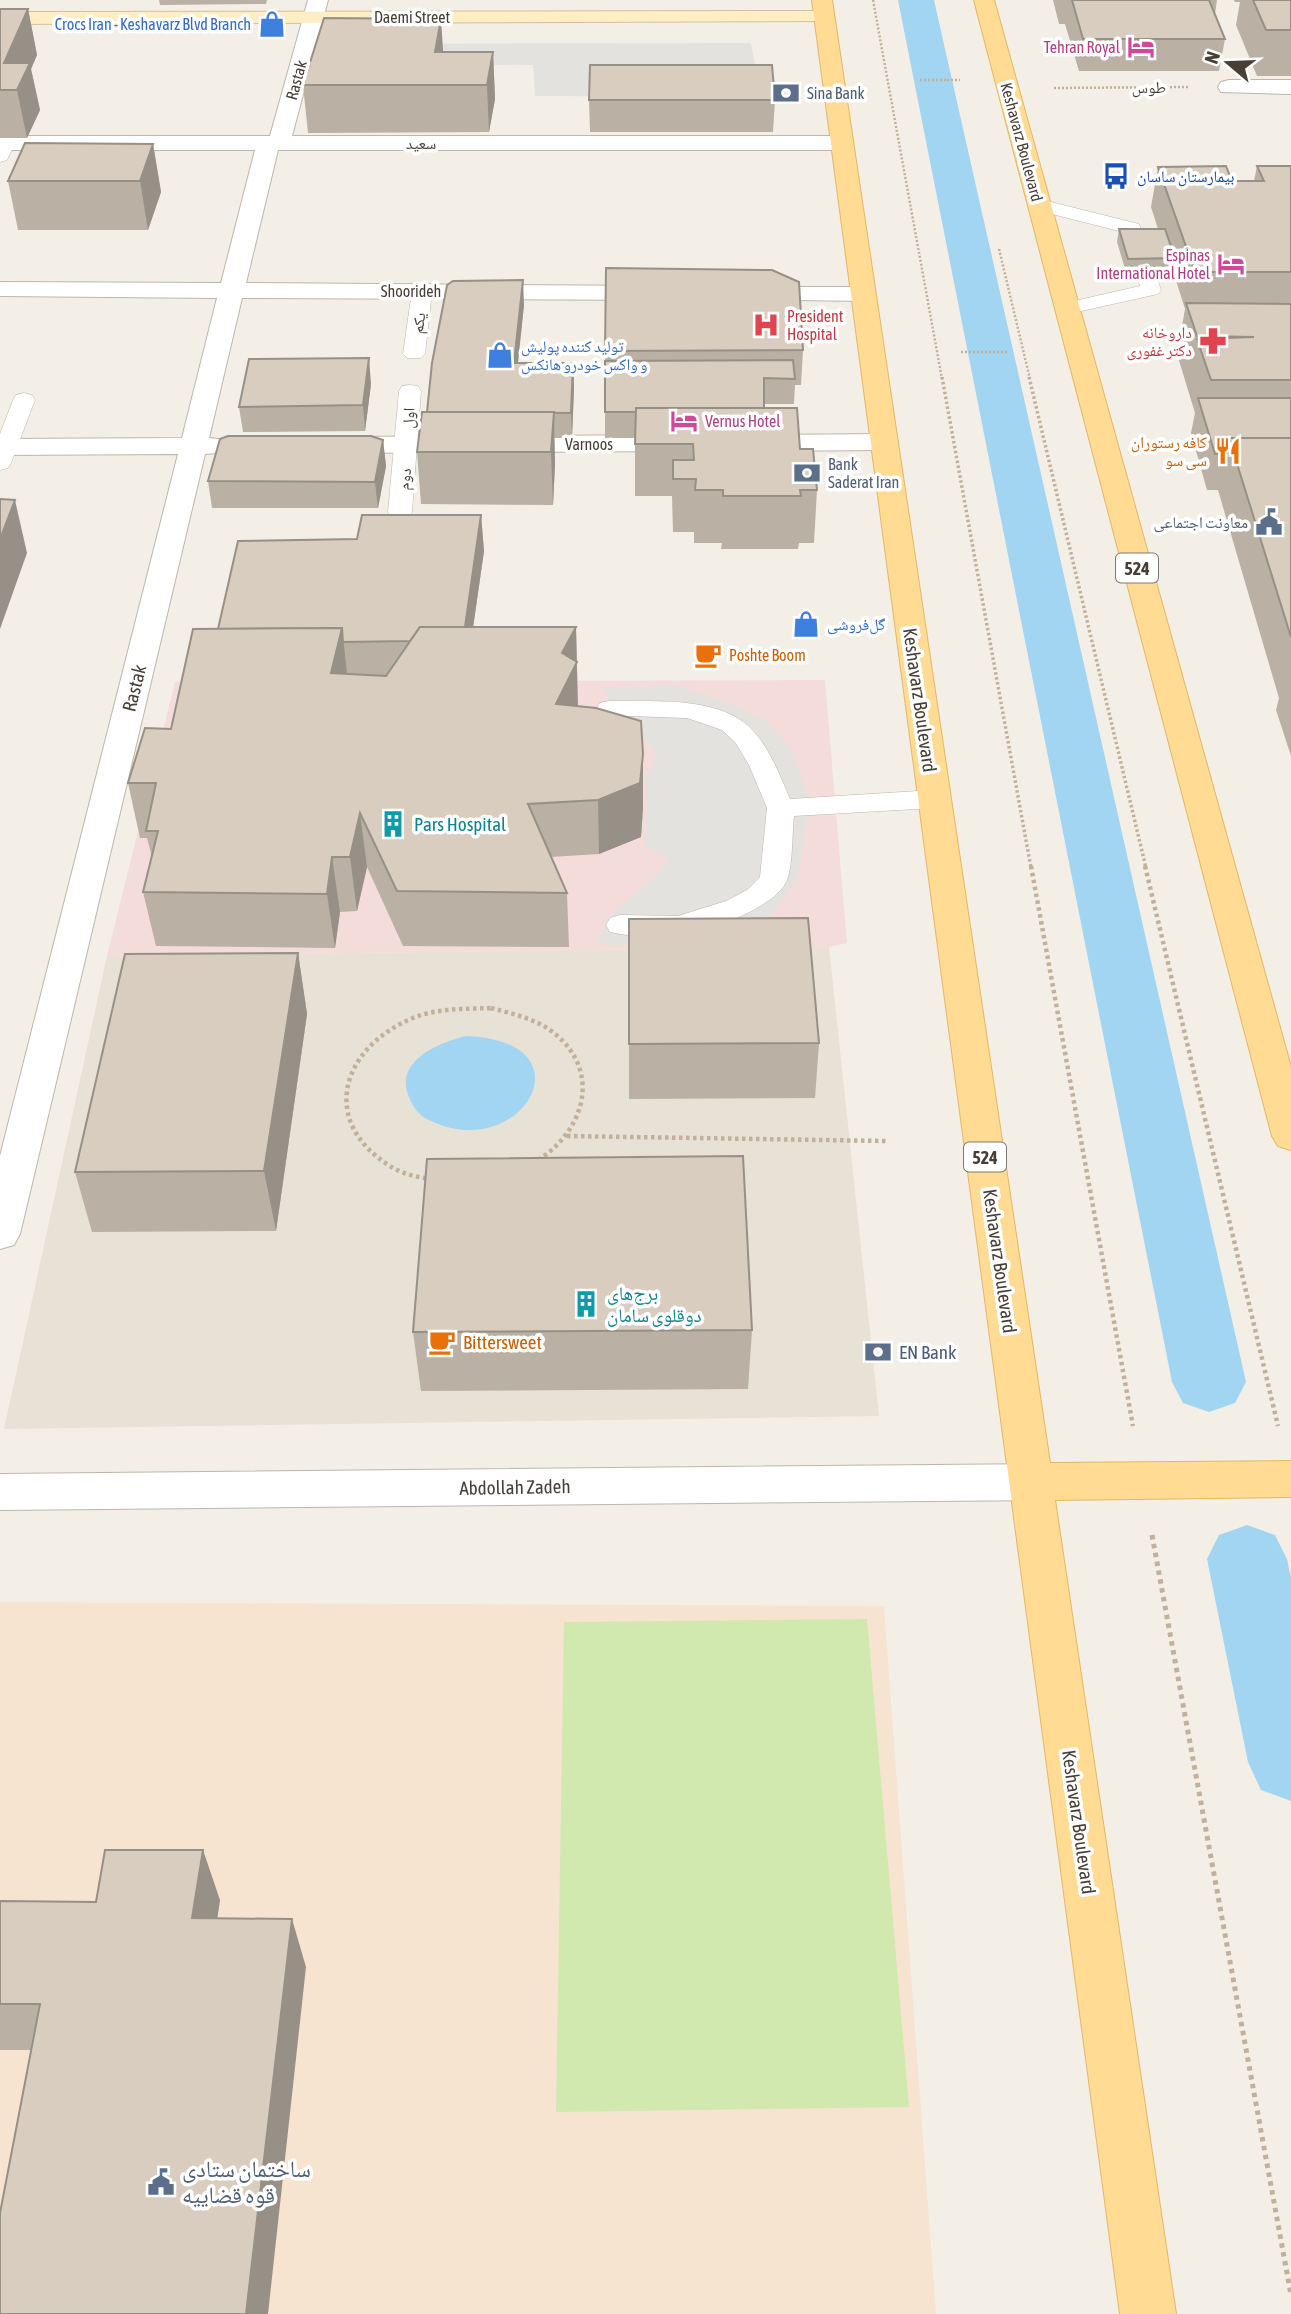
<svg xmlns="http://www.w3.org/2000/svg" width="1291" height="2314" font-family="'Asap Condensed','Noto Naskh Arabic',sans-serif">
	<style>
		.residential { fill: #e8e1d5 }
		.commercial { fill: #f6e4d1 }
		.medical { fill: #f4dcda }
		.green { fill: #d1e8af }
		.parking { fill: #e4e2df }
		.water { fill: #a2d5f1 }
		.lines { fill: none; stroke-linecap: round; stroke-linejoin: round }
		.canal { fill: #a2d5f1; fill-rule: evenodd }
		.lane-casing { stroke: #bfb6a9; stroke-width: 1 }
		.street-casing { stroke: #bfb6a9; stroke-width: 2 }
		.secondary-casing { stroke: #d4c096; stroke-width: 2 }
		.primary-casing { stroke: #e5b763; stroke-width: 2 }
		.path-far3 { stroke: #c1b19a; stroke-width: 2.5; stroke-dasharray: 2 2; stroke-linecap: butt }
		.path-far2 { stroke: #c1b19a; stroke-width: 3.5; stroke-dasharray: 2.5 2.5; stroke-linecap: butt }
		.path-far1 { stroke: #c1b19a; stroke-width: 4.5; stroke-dasharray: 3.5 3.5; stroke-linecap: butt }
		.path { stroke: #c1b19a; stroke-width: 5; stroke-dasharray: 4.5 4.5; stroke-linecap: butt }
		.lane { fill: #fff; fill-rule: evenodd }
		.street { fill: #fff; fill-rule: evenodd }
		.secondary { fill: #ffeec5; fill-rule: evenodd }
		.primary { fill: #ffdb94; fill-rule: evenodd }
		.path-bridge { stroke: #c1b19a; stroke-width: 2.5; stroke-dasharray: 2 2; stroke-linecap: butt }
		.wall { fill: #bab0a4 }
		.shaded-wall { fill: #979086 }
		.building { fill: #d8cdbf; stroke: #979086; stroke-width: 2 }
		.labels { text-anchor: middle; dominant-baseline: central; stroke-width: 7; stroke-linejoin: round; paint-order: stroke }
		.far-street-label { font-size: 16px; fill: #473f36; stroke: #fff }
		.far-shop-label { font-size: 16px; fill: #366cbe; stroke: #fff; text-anchor: start }
		.far-hotel-label { font-size: 16px; fill: #b23c85; stroke: #fff; text-anchor: end }
		.far-service-label { font-size: 16px; fill: #4e5e75; stroke: #fff; text-anchor: start }
		.far-transit-label { font-size: 16px; fill: #164399; stroke: #fff; text-anchor: start }
		.far-health-label { font-size: 16px; fill: #be3a42; stroke: #fff; text-anchor: start }
		.far-food-label { font-size: 16px; fill: #c56008; stroke: #fff; text-anchor: end }
		.shield { fill: #fff; stroke: #7e7972; stroke-width: 2 }
		.shield-label { font-size: 18px; font-weight: bold; fill: #473f36 }
		.street-label { font-size: 19px; fill: #473f36; stroke: #fff }
		.culture-label { font-size: 19px; fill: #0d838f; stroke: #fff; text-anchor: start }
		.food-label { font-size: 19px; fill: #c56008; stroke: #fff; text-anchor: start }
		.service-label { font-size: 19px; fill: #4e5e75; stroke: #fff; text-anchor: start }
		.near-service-label { font-size: 23px; fill: #4e5e75; stroke: #fff; text-anchor: start }
	</style>
	<rect width="100%" height="100%" fill="#f3efe7"/>
	<polygon class="residential" points="829,947 879,1416 4,1429 107,956"/>
	<polygon class="commercial" points="0,1602 884,1606 936,2314 0,2314"/>
	<polygon class="medical" points="825,680 847,943 829,947 107,956 175,682"/>
	<polygon class="green" points="867,1619 909,2107 556,2112 564,1622"/>
	<g class="parking">
		<polygon points="751,43 756,71 745,97 535,96 533,65 334,64 335,44"/>
		<polygon points="677,685 737,707 769,723 793,753 811,806 807,818 798,876 776,911 731,944 597,945 608,917 657,874 669,860 643,844 647,809 645,775 652,769 655,751 609,701 603,688"/>
	</g>
	<path class="water" d="M466,1036C595,1041 520,1166 429,1120C419,1116 413,1107 409,1097C393,1061 440,1042 466,1036Z"/>
	<g class="lines">
		<g class="canal">
			<polygon points="898,0 934,0 1246,1382 1235,1403 1209,1412 1183,1403 1172,1382"/>
			<polygon points="1247,1525 1275,1535 1287,1559 1291,1578 1291,1801 1261,1790 1248,1762 1207,1559 1219,1535"/>
		</g>
		<defs>
			<g id="lane">
				<polygon points="6,137 15,143 7,160 0,162 0,139"/>
				<polygon points="1039,199 1139,224 1161,290 1158,294 1068,314 1061,312 1058,308 1061,304 1140,286 1123,232 1032,209 1029,205 1032,201"/>
				<polygon points="422,285 429,287 432,291 425,354 421,358 407,358 403,354 412,291 415,287"/>
				<polygon points="410,385 418,386 421,391 412,512 408,517 392,517 388,512 399,391 402,386"/>
				<polygon points="24,393 32,395 35,400 11,463 8,468 0,470 0,434 13,400 16,395"/>
				<path d="M609,701C652,702 723,695 754,732C771,751 780,776 790,799L934,790L944,793L947,799L944,805L934,808L794,816C792,833 793,865 787,880C776,908 708,931 680,935C659,938 630,937 610,932L606,925L610,918L620,915L678,916L726,901L747,890L760,877L767,808L749,765L735,742L722,730L687,718L600,715L596,709L600,703Z"/>
			</g>
			<g id="street">
				<polygon points="308,0 328,0 292,136 842,136 850,138 853,143 850,148 842,150 278,150 246,283 658,286 667,288 670,293 667,298 658,300 242,298 209,438 228,440 232,446 228,452 205,454 20,1234 14,1245 0,1249 0,1156 178,454 0,455 0,439 182,438 217,298 0,296 0,282 221,283 255,150 0,150 0,136 270,136"/>
				<polygon points="1229,80 1291,80 1291,94 1221,92 1218,87 1221,82"/>
				<polygon points="747,287 863,287 872,289 875,294 872,299 863,301 738,299 735,294 738,289"/>
				<polygon points="884,434 894,436 898,442 894,448 884,450 748,451 738,449 734,443 738,437 748,435"/>
				<polygon points="687,435 697,437 701,443 697,449 687,451 331,453 321,451 317,445 321,439 331,437"/>
				<polygon points="1031,1464 1046,1469 1053,1482 1046,1495 1031,1500 0,1510 0,1474"/>
			</g>
			<polygon id="secondary" points="824,11 831,13 834,17 831,21 0,24 0,12"/>
			<g id="primary">
				<polygon points="812,0 832,0 1050,1463 1291,1461 1291,1497 1055,1500 1176,2314 1120,2314"/>
				<polygon points="974,0 994,0 1291,1067 1291,1150 1278,1146 1272,1136"/>
			</g>
		</defs>
		<use href="#lane" class="lane-casing"/>
		<use href="#street" class="street-casing"/>
		<use href="#secondary" class="secondary-casing"/>
		<use href="#primary" class="primary-casing"/>
		<g class="path-far3">
			<polyline points="873,0 942,379"/>
			<polyline points="947,80 960,80"/>
			<polyline points="1054,88 1189,87"/>
			<polyline points="999,249 1030,379"/>
		</g>
		<g class="path-far2">
			<polyline points="942,377 1031,868"/>
			<polyline points="1029,377 1146,868"/>
		</g>
		<g class="path-far1">
			<polyline points="1031,866 1133,1426"/>
			<polyline points="1145,866 1278,1426"/>
			<path d="M491,1008C513,1014 537,1019 554,1033C604,1073 583,1135 533,1163C508,1177 479,1180 451,1180C431,1180 407,1177 390,1166C318,1121 342,1047 413,1018C437,1008 465,1009 491,1008Z"/>
			<polyline points="567,1136 886,1141"/>
		</g>
		<polyline class="path" points="1152,1535 1291,2295"/>
		<use href="#lane" class="lane"/>
		<use href="#street" class="street"/>
		<use href="#secondary" class="secondary"/>
		<use href="#primary" class="primary"/>
		<g class="path-bridge">
			<polyline points="920,80 947,80"/>
			<polyline points="961,352 1009,352"/>
		</g>
	</g>
	<g class="wall">
		<polygon points="159,0 267,0 266,4 160,5"/>
		<polygon points="1053,0 1217,0 1215,14 1225,39 1219,71 1079,71 1065,24 1059,24"/>
		<polygon points="1234,0 1291,0 1291,76 1257,76 1236,25 1240,2 1235,2"/>
		<polygon points="0,9 28,9 37,55 31,69 40,110 27,138 0,138"/>
		<polygon points="443,52 493,52 495,99 489,132 308,133 303,85"/>
		<polygon points="589,100 775,100 773,132 590,132"/>
		<polygon points="153,144 161,192 148,230 18,230 8,181"/>
		<polygon points="1257,166 1291,166 1291,756 1276,710 1279,698 1218,490 1207,490 1191,433 1195,413 1177,354 1185,309 1173,271 1126,272 1117,242 1119,229 1158,229 1151,207 1158,167 1232,181 1254,181"/>
		<polygon points="524,305 518,363 573,363 574,388 572,438 554,438 555,464 553,505 421,504 417,452 427,412"/>
		<polygon points="803,350 801,385 795,385 794,404 764,404 764,408 800,449 817,490 814,543 799,543 798,549 721,549 722,543 694,543 694,532 673,532 672,496 635,496 635,438 605,438 605,351"/>
		<polygon points="371,384 365,431 243,432 239,407"/>
		<polygon points="383,440 386,466 378,508 212,508 208,481"/>
		<polygon points="481,515 484,551 473,627 576,627 578,706 643,754 643,808 641,837 599,854 551,857 567,893 569,947 403,946 367,867 357,911 340,912 335,948 156,946 143,892 152,857 147,838 140,838 128,783 171,729 218,629 357,539"/>
		<polygon points="629,919 819,1043 815,1098 629,1099"/>
		<polygon points="298,953 307,1014 276,1231 92,1232 75,1172"/>
		<polygon points="752,1330 748,1389 421,1391 413,1332"/>
		<polygon points="220,1900 217,1918 306,1967 32,2050 0,2050 0,1901 96,1902"/>
	</g>
	<g class="shaded-wall">
		<polygon points="28,9 37,55 31,69 40,110 27,138 17,90 4,63"/>
		<polygon points="441,19 444,65 435,52"/>
		<polygon points="493,52 495,99 489,132 487,85"/>
		<polygon points="153,144 161,192 148,230 140,181"/>
		<polygon points="523,280 524,305 515,388 514,363"/>
		<polygon points="369,358 371,384 365,431 363,405"/>
		<polygon points="573,363 574,388 572,438 571,413"/>
		<polygon points="554,412 555,464 553,505 551,452"/>
		<polygon points="383,440 386,466 378,508 375,482"/>
		<polygon points="15,500 27,553 0,629 0,539"/>
		<polygon points="481,515 484,551 466,677 463,640"/>
		<polygon points="576,627 578,716 556,704 562,653"/>
		<polygon points="342,628 348,682 331,673"/>
		<polygon points="643,754 643,808 641,837 599,854 598,800"/>
		<polygon points="360,813 367,867 357,911 350,857"/>
		<polygon points="332,857 340,912 335,948 327,894"/>
		<polygon points="298,953 307,1014 276,1231 264,1171"/>
		<polygon points="203,1850 220,1900 210,1966 192,1918"/>
		<polygon points="292,1919 306,1967 268,2314 246,2314"/>
	</g>
	<g class="building">
		<polygon points="1072,0 1209,0 1225,39 1083,39"/>
		<polygon points="1253,0 1291,0 1291,30 1266,30"/>
		<polygon points="0,9 28,9 4,63 30,63 17,90 0,90"/>
		<polygon points="324,18 441,19 435,52 493,52 487,85 303,85"/>
		<polygon points="590,65 772,65 775,100 589,100"/>
		<polygon points="25,143 153,144 140,181 8,181"/>
		<polygon points="1226,166 1232,181 1264,181 1257,166 1291,166 1291,272 1195,272 1158,167"/>
		<polygon points="1119,229 1165,229 1175,258 1128,259"/>
		<polygon points="606,268 772,270 799,282 803,350 605,351"/>
		<polygon points="523,280 514,363 573,363 571,413 427,412 432,363 447,285 453,281"/>
		<polygon points="1186,303 1291,304 1291,380 1211,380 1197,339 1254,337 1197,336"/>
		<polygon points="369,358 363,405 239,407 249,359"/>
		<polygon points="793,360 795,379 764,378 764,408 636,408 636,412 605,412 605,361"/>
		<polygon points="1198,398 1291,398 1291,438 1229,438 1226,454 1215,454"/>
		<polygon points="636,408 797,408 800,449 813,449 817,490 800,490 801,496 723,496 723,490 695,490 696,479 673,479 673,460 694,460 693,444 635,444"/>
		<polygon points="422,412 554,412 551,452 417,452"/>
		<polygon points="228,436 371,436 383,440 375,482 208,481 220,439"/>
		<polygon points="1229,438 1291,438 1291,637"/>
		<polygon points="0,499 15,500 0,539"/>
		<polygon points="362,515 481,515 465,627 420,627 410,641 343,642 342,628 218,629 238,541 357,539"/>
		<polygon points="420,627 576,627 562,653 577,662 556,704 596,708 641,721 643,754 640,783 598,800 528,804 567,893 397,891 360,813 350,857 332,857 327,894 143,892 158,831 146,831 156,783 128,783 145,728 171,729 193,629 342,628 331,673 386,676"/>
		<polygon points="808,918 819,1043 629,1044 629,919"/>
		<polygon points="298,953 264,1171 75,1172 125,954"/>
		<polygon points="743,1156 752,1330 413,1332 427,1159"/>
		<polygon points="105,1850 203,1850 192,1918 292,1919 246,2314 0,2314 0,2213 40,2004 0,2004 0,1901 96,1902"/>
	</g>
	<defs>
		<symbol id="shop-bare" viewBox="-9 -9 18 18"><path d="M-5-2.5h2.3a2.7 3.5 0 0 1 5.4 0H5L5.5 6h-11ZM-1.5-2.5h3a1.5 2.3 0 0 0-3 0Z" fill="#3f7fe0" stroke="#fff" stroke-width="2.5" paint-order="stroke"/></symbol>
		<symbol id="hotel-bare" viewBox="-9 -9 18 18"><path d="M-6-4.5h1.5V1H6V5H4.5V3h-9V5H-6ZM-4 0a1.8 1.8 0 1 1 3.6 0ZM.5 0V-2.5h3Q6-2.5 6 0Z" fill="#d1479c" stroke="#fff" stroke-width="2.5" paint-order="stroke"/></symbol>
		<symbol id="bank-bare" viewBox="-9 -9 18 18"><path d="M-6-4H6V4H-6ZM0-2.3a2.3 2.3 0 1 0 0 4.6a2.3 2.3 0 1 0 0-4.6Z" fill="#5c6f8a" stroke="#fff" stroke-width="2.5" paint-order="stroke"/></symbol>
		<symbol id="bus-bare" viewBox="-9 -9 18 18"><path d="M-5-6H5V4H4V6H2V4H-2V6H-4V4H-5ZM-3.5-4V0h7V-4ZM-3.5 1.2v1.5H-2V1.2ZM2 1.2v1.5H3.5V1.2Z" fill="#1a4fb4" stroke="#fff" stroke-width="2.5" paint-order="stroke"/></symbol>
		<symbol id="hospital-bare" viewBox="-9 -9 18 18"><path d="M-5-5h3v3.5h4V-5h3V5h-3V1.5h-4V5h-3Z" fill="#e0444e" stroke="#fff" stroke-width="2.5" paint-order="stroke"/></symbol>
		<symbol id="pharmacy-bare" viewBox="-9 -9 18 18"><path d="M-2-6h4v4h4v4h-4v4h-4v-4h-4v-4h4Z" fill="#e0444e" stroke="#fff" stroke-width="2.5" paint-order="stroke"/></symbol>
		<symbol id="restaurant-bare" viewBox="-9 -9 18 18"><path d="M-5-6h1v4h1v-4h1v4h1v-4h1v5L-1.5 .5V6h-2V.5L-5-1ZM5-6V6H3V1.5H1.5Q1.5-4 5-6Z" fill="#e8710a" stroke="#fff" stroke-width="2.5" paint-order="stroke"/></symbol>
		<symbol id="civic-bare" viewBox="-9 -9 18 18"><path d="M-.6-6.5H3V-4.5H.6V-3L4-1V1h2V6H-6V1h2V-1L-.6-3ZM-1.2 2.5V6h2.4V2.5Z" fill="#5c6f8a" stroke="#fff" stroke-width="2.5" paint-order="stroke"/></symbol>
		<symbol id="cafe-bare" viewBox="-9 -9 18 18"><path d="M-5.5-4.5H6V0H3Q3 3.5 0 3.5H-2.5Q-5.5 3.5-5.5 0ZM3-3.2v2h1.7v-2ZM-6 4.5H4V6H-6Z" fill="#e8710a" stroke="#fff" stroke-width="2.5" paint-order="stroke"/></symbol>
		<symbol id="building-bare" viewBox="-9 -9 18 18"><path d="M-4-6H4V6H1V3H-1V6H-4ZM-2.5-4.3h1.7v1.8h-1.7ZM.8-4.3h1.7v1.8H.8ZM-2.5-1h1.7V.8h-1.7ZM.8-1h1.7V.8H.8Z" fill="#0f9aa8" stroke="#fff" stroke-width="2.5" paint-order="stroke"/></symbol>
	</defs>
	<g fill-rule="evenodd">
		<use href="#shop-bare" x="253" y="5" width="38" height="38"/>
		<use href="#hotel-bare" x="1122" y="28" width="38" height="38"/>
		<use href="#bank-bare" x="767" y="74" width="38" height="38"/>
		<use href="#bus-bare" x="1097" y="157" width="38" height="38"/>
		<use href="#hotel-bare" x="1212" y="245" width="38" height="38"/>
		<use href="#hospital-bare" x="747" y="306" width="38" height="38"/>
		<use href="#pharmacy-bare" x="1194" y="322" width="38" height="38"/>
		<use href="#shop-bare" x="481" y="336" width="38" height="38"/>
		<use href="#hotel-bare" x="665" y="402" width="38" height="38"/>
		<use href="#restaurant-bare" x="1209" y="432" width="38" height="38"/>
		<use href="#bank-bare" x="788" y="454" width="38" height="38"/>
		<use href="#civic-bare" x="1250" y="503" width="38" height="38"/>
		<use href="#shop-bare" x="787" y="605" width="38" height="38"/>
		<use href="#cafe-bare" x="689" y="636" width="38" height="38"/>
		<use href="#building-bare" x="374" y="805" width="38" height="38"/>
		<use href="#building-bare" x="567" y="1285" width="38" height="38"/>
		<use href="#cafe-bare" x="423" y="1323" width="38" height="38"/>
		<use href="#bank-bare" x="859" y="1333" width="38" height="38"/>
		<use href="#civic-bare" x="142" y="2163" width="38" height="38"/>
	</g>
	<g class="labels">
		<g class="far-street-label">
			<text x="412" y="17">Daemi Street</text>
			<text transform="translate(296 80) rotate(-75)">Rastak</text>
			<text x="1149" y="87">طوس</text>
			<text transform="translate(1022 142) rotate(75)">Keshavarz Boulevard</text>
			<text x="421" y="143">سعید</text>
			<text x="411" y="291">Shoorideh</text>
			<text transform="translate(418 323) rotate(-82)">یکم</text>
			<text transform="translate(408 418) rotate(-87)">اول</text>
			<text x="589" y="444">Varnoos</text>
			<text transform="translate(404 479) rotate(-84)">دوم</text>
		</g>
		<g class="far-shop-label">
			<text x="251" y="24" text-anchor="end">Crocs Iran - Keshavarz Blvd Branch</text>
			<text x="521" y="346">تولید کننده پولیش<tspan x="521" dy="18">و واکس خودرو هانکس</tspan></text>
			<text x="827" y="624">گل‌فروشی</text>
		</g>
		<g class="far-hotel-label">
			<text x="1120" y="47">Tehran Royal</text>
			<text x="1210" y="255">Espinas<tspan x="1210" dy="18">International Hotel</tspan></text>
			<text x="705" y="421" text-anchor="start">Vernus Hotel</text>
		</g>
		<g class="far-service-label">
			<text x="807" y="93">Sina Bank</text>
			<text x="828" y="464">Bank<tspan x="828" dy="18">Saderat Iran</tspan></text>
			<text x="1248" y="522" text-anchor="end">معاونت اجتماعی</text>
		</g>
		<g class="far-transit-label">
			<text x="1137" y="176">بیمارستان ساسان</text>
		</g>
		<g class="far-health-label">
			<text x="787" y="316">President<tspan x="787" dy="18">Hospital</tspan></text>
			<text x="1192" y="332" text-anchor="end">داروخانه<tspan x="1192" dy="18">دکتر غفوری</tspan></text>
		</g>
		<g class="far-food-label">
			<text x="1207" y="442">کافه رستوران<tspan x="1207" dy="18">سی سو</tspan></text>
			<text x="729" y="655" text-anchor="start">Poshte Boom</text>
		</g>
		<g class="shield">
			<rect x="1116" y="553.5" width="42" height="29" rx="5"/>
			<rect x="964" y="1142.5" width="42" height="29" rx="5"/>
		</g>
		<g class="shield-label">
			<text x="1137" y="568">524</text>
			<text x="985" y="1157">524</text>
		</g>
		<g class="street-label">
			<text transform="translate(134 688) rotate(-76)">Rastak</text>
			<text transform="translate(920 700) rotate(82)">Keshavarz Boulevard</text>
			<text transform="translate(1000 1261) rotate(82)">Keshavarz Boulevard</text>
			<text transform="translate(515 1487) rotate(-1)">Abdollah Zadeh</text>
			<text transform="translate(1079 1822) rotate(82)">Keshavarz Boulevard</text>
		</g>
		<g class="culture-label">
			<text x="414" y="824">Pars Hospital</text>
			<text x="607" y="1293">برج‌های<tspan x="607" dy="22">دوقلوی سامان</tspan></text>
		</g>
		<g class="food-label">
			<text x="463" y="1342">Bittersweet</text>
		</g>
		<g class="service-label">
			<text x="899" y="1352">EN Bank</text>
		</g>
		<g class="near-service-label">
			<text x="182" y="2169">ساختمان ستادی<tspan x="182" dy="26">قوه قضاییه</tspan></text>
		</g>
	</g>
	<g transform="translate(1228 63) rotate(289)" stroke="#ffffff" stroke-width="5" paint-order="stroke">
	<path d="M0-5L12 26L0 18L-12 26Z" fill="#473f36"/>
	<text y="-10" font-size="19" font-weight="bold" text-anchor="middle" fill="#473f36">N</text>
	</g>
</svg>
